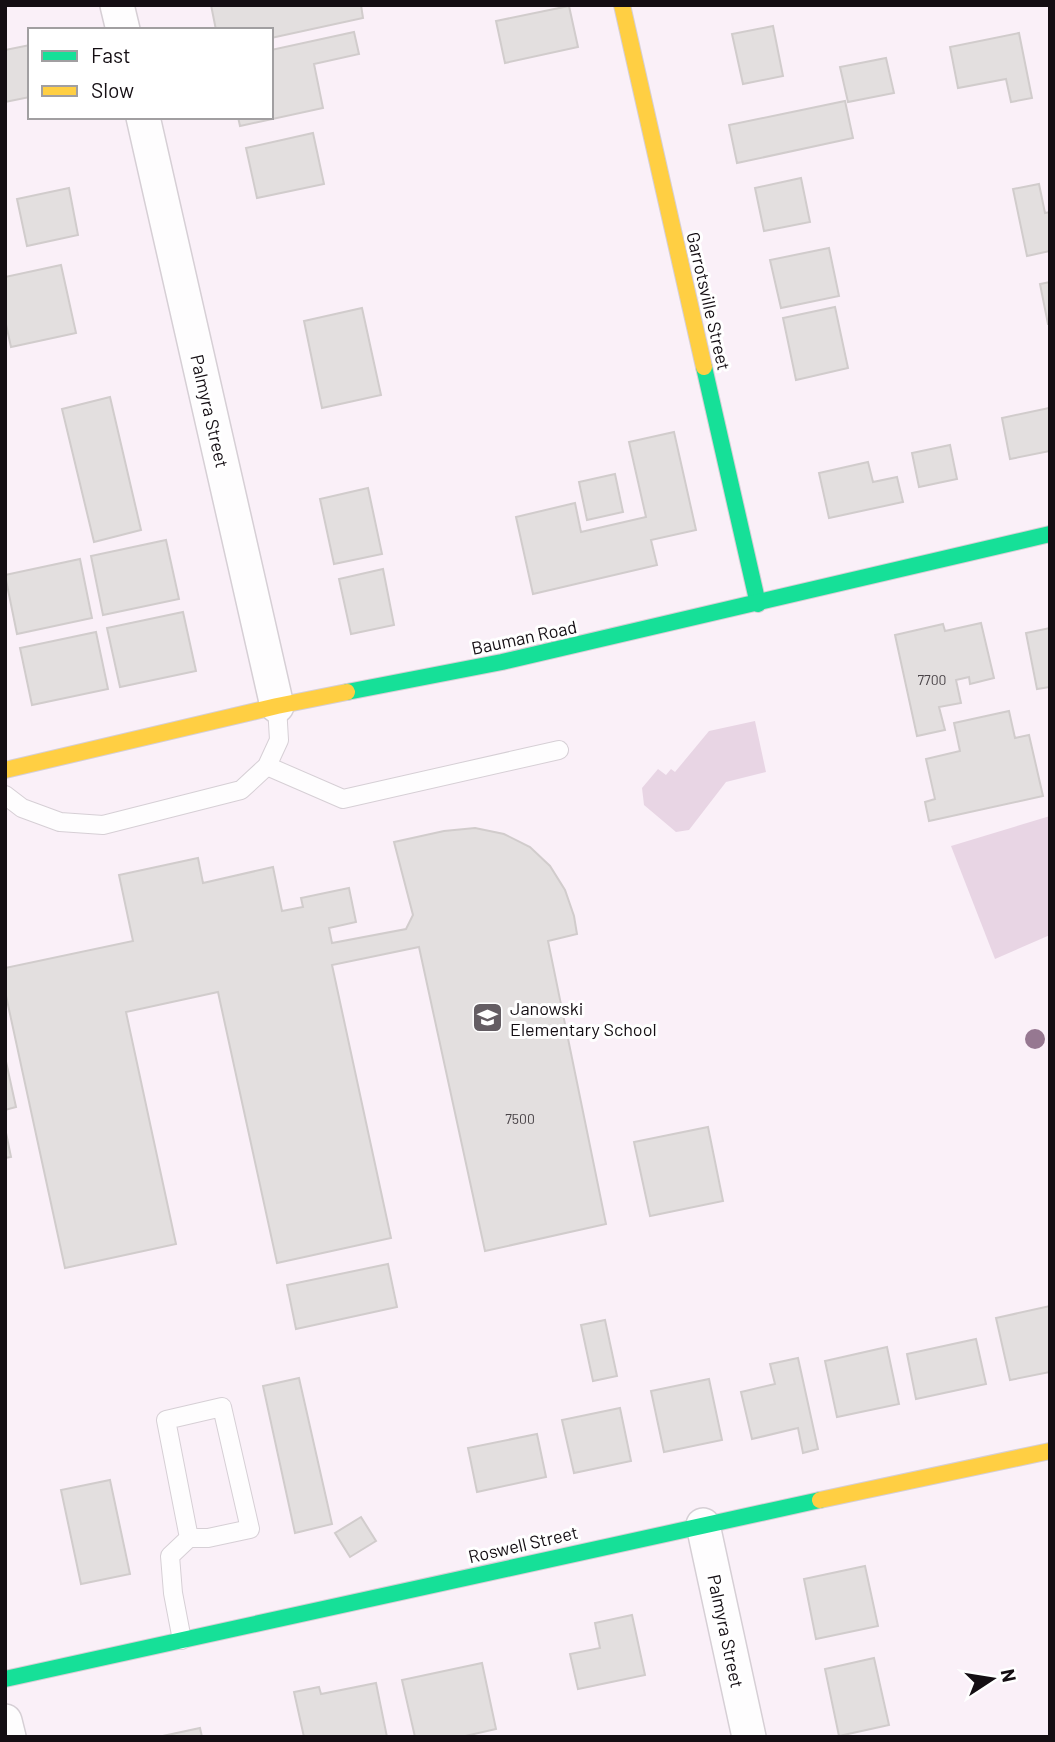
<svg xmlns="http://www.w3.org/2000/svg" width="1055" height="1742" font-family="Barlow,sans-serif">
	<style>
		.green { fill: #e8d5e4 }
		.building { fill: #e3dfdf; stroke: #d1cccc; stroke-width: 2 }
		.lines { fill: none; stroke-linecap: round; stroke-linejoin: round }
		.lane-casing { stroke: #d6cfd5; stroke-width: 20 }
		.street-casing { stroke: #d6cfd5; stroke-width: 36 }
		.fast-casing { stroke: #d6cfd5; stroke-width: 18 }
		.slow-casing { stroke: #d6cfd5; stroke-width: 18 }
		.lane { stroke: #fefdfe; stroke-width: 18 }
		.street { stroke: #fefdfe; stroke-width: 33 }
		.fast { stroke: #16e098; stroke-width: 16 }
		.slow { stroke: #ffcf43; stroke-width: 16 }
		.tree { fill: #967891 }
		.labels { text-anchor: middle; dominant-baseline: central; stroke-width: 6; stroke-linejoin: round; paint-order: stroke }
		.number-label { font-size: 14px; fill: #494347 }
		.street-label { font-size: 18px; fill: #140e13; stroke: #fff }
		.poi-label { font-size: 18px; fill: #140e13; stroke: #fff; text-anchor: start }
	</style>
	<rect width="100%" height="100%" fill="#faf0f8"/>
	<g class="green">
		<polygon points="755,721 766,772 726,782 689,830 676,832 644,805 642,788 658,769 666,775 671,769 675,772 709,731"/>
		<polygon points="1050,816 1050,935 995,959 951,846"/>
	</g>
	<g class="building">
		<polygon points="211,5 361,5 363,18 271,38 271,30 216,30"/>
		<polygon points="569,6 578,47 505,63 496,21"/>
		<polygon points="773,26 783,76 743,84 732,34"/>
		<polygon points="354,32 359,54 314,64 323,108 240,126 238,117 271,117 271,50"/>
		<polygon points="1019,33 1032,98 1011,102 1006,79 958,88 950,47"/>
		<polygon points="30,45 30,97 5,102 5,50"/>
		<polygon points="886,58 894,93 848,102 840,67"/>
		<polygon points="845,101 853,138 737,163 729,125"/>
		<polygon points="313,133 324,184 257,198 246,148"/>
		<polygon points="801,178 810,222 764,231 755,188"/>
		<polygon points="1039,184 1045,213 1050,212 1050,251 1027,256 1013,189"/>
		<polygon points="69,188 78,235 27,246 17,199"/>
		<polygon points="829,248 839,296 781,308 770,260"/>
		<polygon points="61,265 76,333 11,347 5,320 5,277"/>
		<polygon points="1050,282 1050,324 1048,324 1040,284"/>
		<polygon points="835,307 848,368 796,380 783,318"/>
		<polygon points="362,308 381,395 322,408 304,321"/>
		<polygon points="110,397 141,530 94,542 62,409"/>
		<polygon points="1049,408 1050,451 1010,459 1002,418"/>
		<polygon points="674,432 696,530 651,540 657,565 533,594 516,517 575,503 581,532 646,517 629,442"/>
		<polygon points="950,445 957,479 919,487 912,453"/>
		<polygon points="868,462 873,482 897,477 903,502 829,518 819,473"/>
		<polygon points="615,474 623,512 587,520 579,482"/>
		<polygon points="368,488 382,554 334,564 320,499"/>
		<polygon points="166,540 179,599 103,615 91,556"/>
		<polygon points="80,559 92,618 17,634 5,575"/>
		<polygon points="383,569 394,625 351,634 339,579"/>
		<polygon points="183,612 196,671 120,687 107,628"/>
		<polygon points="981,623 994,678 970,684 969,677 956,680 961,703 939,707 945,730 917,736 895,635 943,624 945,631"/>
		<polygon points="1050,628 1050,687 1037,689 1026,633"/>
		<polygon points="96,632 108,689 32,705 20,648"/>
		<polygon points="1009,711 1015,738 1029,735 1043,796 929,821 925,802 935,799 926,759 960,751 954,723"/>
		<polygon points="475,828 504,834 530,847 550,866 565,890 574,916 577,934 548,941 606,1224 485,1251 419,947 332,965 391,1238 277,1263 218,992 126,1012 176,1244 65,1268 5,991 5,968 133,941 119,875 198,858 203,883 273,867 282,911 303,907 301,898 349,888 356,922 329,928 332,943 406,929 413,915 394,842 444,831"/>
		<polygon points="5,1057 16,1107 5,1110"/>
		<polygon points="708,1127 723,1201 650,1216 634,1142"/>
		<polygon points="5,1128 11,1157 5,1158"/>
		<polygon points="388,1264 397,1307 296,1329 287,1285"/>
		<polygon points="1050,1306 1050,1372 1010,1380 996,1318"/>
		<polygon points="605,1320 617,1376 593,1381 581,1325"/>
		<polygon points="976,1339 986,1384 916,1399 907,1354"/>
		<polygon points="887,1347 899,1404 837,1417 825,1361"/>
		<polygon points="798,1358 818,1449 803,1453 798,1428 752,1439 741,1392 775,1384 770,1364"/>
		<polygon points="299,1378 332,1524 295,1533 263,1386"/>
		<polygon points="709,1379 722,1440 664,1452 651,1391"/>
		<polygon points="620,1408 631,1461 574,1473 562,1420"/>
		<polygon points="537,1434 546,1477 477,1492 468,1448"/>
		<polygon points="110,1480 130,1574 81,1584 61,1490"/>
		<polygon points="361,1517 376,1541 350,1557 335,1533"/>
		<polygon points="865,1566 878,1626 816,1639 804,1579"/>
		<polygon points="632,1615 645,1675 578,1689 570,1654 600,1648 595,1623"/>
		<polygon points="874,1658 889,1725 839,1736 825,1669"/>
		<polygon points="482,1663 496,1729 461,1737 415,1737 402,1680"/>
		<polygon points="376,1683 387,1737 304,1737 294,1692 319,1687 321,1694"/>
		<polygon points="200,1728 202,1737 158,1737"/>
	</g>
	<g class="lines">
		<defs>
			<g id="lane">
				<polyline points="267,766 343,799 559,750"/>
				<polyline points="5,795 22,808 60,822 103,825 241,790 267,766 279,740 277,706"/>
				<polyline points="182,1640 173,1593 170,1556 189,1538 208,1538 250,1529 222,1407 166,1420 189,1538"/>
			</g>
			<g id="street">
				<polyline points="117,5 123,30"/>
				<polyline points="143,117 277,706"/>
				<polyline points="703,1525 749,1737"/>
				<polyline points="5,1721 9,1737"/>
			</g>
			<g id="fast">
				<polyline points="704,367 758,604"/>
				<polyline points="347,692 502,662 1050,534"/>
				<polyline points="5,1679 820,1500"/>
			</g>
			<g id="slow">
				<polyline points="622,5 704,367"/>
				<polyline points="5,770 277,706 347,692"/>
				<polyline points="820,1500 1050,1451"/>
			</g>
		</defs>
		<use href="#lane" class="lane-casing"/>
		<use href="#street" class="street-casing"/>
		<use href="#fast" class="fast-casing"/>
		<use href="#slow" class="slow-casing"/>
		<use href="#lane" class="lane"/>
		<use href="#street" class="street"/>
		<use href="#fast" class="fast"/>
		<use href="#slow" class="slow"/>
	</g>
	<circle class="tree" cx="1035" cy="1039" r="10"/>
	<defs>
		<symbol id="school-square" viewBox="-11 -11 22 22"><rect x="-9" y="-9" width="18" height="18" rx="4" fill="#645d63" stroke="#fff"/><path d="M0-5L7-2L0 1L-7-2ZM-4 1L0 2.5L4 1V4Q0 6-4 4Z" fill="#fff"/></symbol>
	</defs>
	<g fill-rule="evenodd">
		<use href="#school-square" x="470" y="1000" width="35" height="35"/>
	</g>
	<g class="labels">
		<g class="number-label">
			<text x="932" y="679">7700</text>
			<text x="520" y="1118">7500</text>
		</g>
		<g class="street-label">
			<text transform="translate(709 301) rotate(77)">Garrotsville Street</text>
			<text transform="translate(210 411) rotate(77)">Palmyra Street</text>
			<text transform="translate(524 637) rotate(-12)">Bauman Road</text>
			<text transform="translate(523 1544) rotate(-13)">Roswell Street</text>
			<text transform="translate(726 1631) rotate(78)">Palmyra Street</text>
		</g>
		<g class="poi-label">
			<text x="510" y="1008">Janowski<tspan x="510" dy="21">Elementary School</tspan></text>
		</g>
	</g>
	<rect width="1055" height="1742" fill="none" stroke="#140e13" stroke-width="14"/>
	<rect x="28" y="28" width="245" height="91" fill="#ffffff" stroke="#a19fa1" stroke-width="2"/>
	<rect x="42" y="51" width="35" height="10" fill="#16e098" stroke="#a19fa1" stroke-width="2"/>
	<text x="91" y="63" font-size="21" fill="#140e13">Fast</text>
	<rect x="42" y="86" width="35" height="10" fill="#ffcf43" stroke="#a19fa1" stroke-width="2"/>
	<text x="91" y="98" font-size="21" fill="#140e13">Slow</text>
	<g transform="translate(992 1679) rotate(78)" stroke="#ffffff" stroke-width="5" paint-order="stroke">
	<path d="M0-5L12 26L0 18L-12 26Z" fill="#140e13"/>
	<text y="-10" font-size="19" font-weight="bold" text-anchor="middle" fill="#140e13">N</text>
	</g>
</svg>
